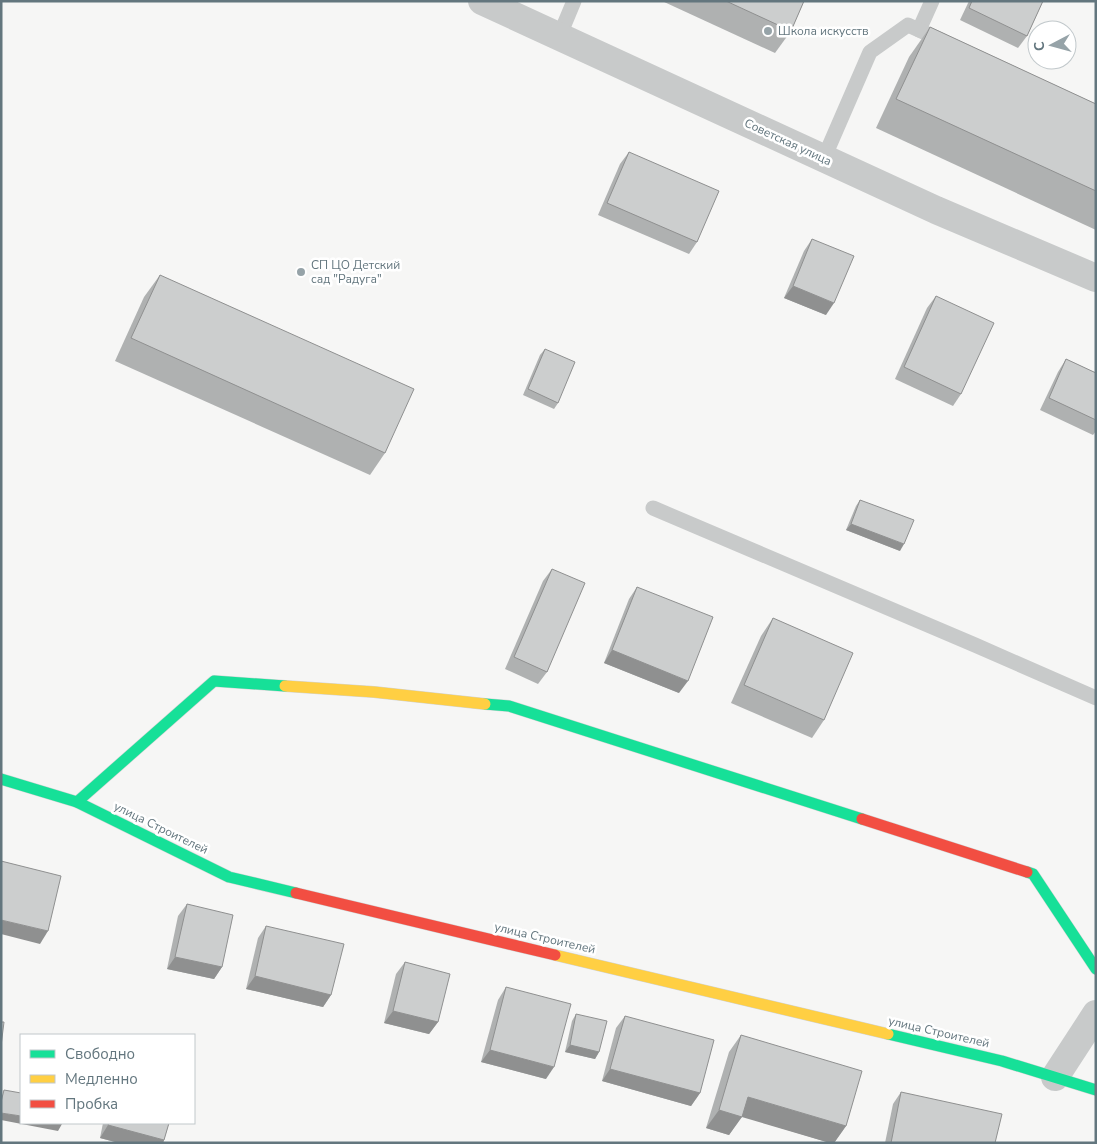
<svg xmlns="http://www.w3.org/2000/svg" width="1097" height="1144" font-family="'Nunito Sans',sans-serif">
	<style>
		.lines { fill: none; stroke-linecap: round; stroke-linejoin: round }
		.fast-casing { stroke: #d1d3d3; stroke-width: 12 }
		.slow-casing { stroke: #d1d3d3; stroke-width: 12 }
		.jam-casing { stroke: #d1d3d3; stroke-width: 12 }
		.lane { stroke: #c8caca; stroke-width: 15 }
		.street { stroke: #c8caca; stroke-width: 28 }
		.fast { stroke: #16e098; stroke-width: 11 }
		.slow { stroke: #ffcf43; stroke-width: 11 }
		.jam { stroke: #f24e42; stroke-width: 11 }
		.wall { fill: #afb1b1 }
		.shaded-wall { fill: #8f9090 }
		.building { fill: #cccece; stroke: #8f9090 }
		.poi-dot { fill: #96a3a8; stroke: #fff; stroke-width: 2 }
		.labels { text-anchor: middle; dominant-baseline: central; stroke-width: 5; stroke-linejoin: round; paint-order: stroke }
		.poi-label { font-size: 12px; fill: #63767e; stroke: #fff; text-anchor: start }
		.street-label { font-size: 12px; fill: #63767e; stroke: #fff }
	</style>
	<rect width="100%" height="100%" fill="#f6f6f5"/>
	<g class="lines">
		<defs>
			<g id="fast">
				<polyline points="485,704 509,706 862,819"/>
				<polyline points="1,779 77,802 229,877 296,893"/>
				<polyline points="77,802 214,681 285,686"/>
				<polyline points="1027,872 1033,874 1096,969"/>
				<polyline points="888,1034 1002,1061 1096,1090"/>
			</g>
			<g id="slow">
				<polyline points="285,686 374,692 485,704"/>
				<polyline points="555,955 888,1034"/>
			</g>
			<g id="jam">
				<polyline points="862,819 1027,872"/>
				<polyline points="296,893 555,955"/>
			</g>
		</defs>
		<use href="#fast" class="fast-casing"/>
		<use href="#slow" class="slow-casing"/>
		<use href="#jam" class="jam-casing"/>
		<g class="lane">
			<polyline points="919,30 932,1"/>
			<polyline points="559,37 574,1"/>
			<polyline points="824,158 870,52 908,25 943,41"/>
			<polyline points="653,508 975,645 1096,698"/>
		</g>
		<g class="street">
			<polyline points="482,1 936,210 1096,278"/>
			<polyline points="1055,1077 1096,1014"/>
		</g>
		<use href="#fast" class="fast"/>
		<use href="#slow" class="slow"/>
		<use href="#jam" class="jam"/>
	</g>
	<g class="wall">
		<polygon points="662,1 804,1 791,31 775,53"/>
		<polygon points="969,1 1043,1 1027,36 1018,48 960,20"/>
		<polygon points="930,27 1096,104 1096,230 876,128 909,57"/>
		<polygon points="629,152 697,242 689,254 598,215 620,164"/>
		<polygon points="812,239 826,315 784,298 804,251"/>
		<polygon points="160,275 385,453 370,475 115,361 144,297"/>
		<polygon points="936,296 961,394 953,406 895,379 927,308"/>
		<polygon points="545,349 558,403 554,409 523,395 540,355"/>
		<polygon points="1066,359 1096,373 1096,431 1093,435 1040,410 1058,372"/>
		<polygon points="860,500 900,551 846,530 856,506"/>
		<polygon points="552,569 547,672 538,684 505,669 543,581"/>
		<polygon points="637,587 679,693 604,663 629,599"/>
		<polygon points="773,618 824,720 812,738 731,703 761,636"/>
		<polygon points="187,904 222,967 214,979 167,969 178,916"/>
		<polygon points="266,926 331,995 323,1007 246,989 258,938"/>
		<polygon points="405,962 438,1022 429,1034 384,1023 396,974"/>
		<polygon points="506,987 546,1079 481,1062 498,1000"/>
		<polygon points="576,1014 599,1052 595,1059 565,1052 572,1021"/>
		<polygon points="625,1016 700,1093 691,1106 602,1081 616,1028"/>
		<polygon points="741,1035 846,1126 834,1143 830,1143 742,1116 729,1135 706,1128 729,1052"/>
		<polygon points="901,1092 995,1143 885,1143 893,1104"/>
		<polygon points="103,1123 169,1123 164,1140 163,1143 119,1143 100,1138"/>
	</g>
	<g class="shaded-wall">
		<polygon points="793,286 834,303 826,315 784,298"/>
		<polygon points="851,524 904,544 900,551 846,530"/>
		<polygon points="612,650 688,681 679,693 604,663"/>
		<polygon points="1,920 48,931 40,944 1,934"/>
		<polygon points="175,957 222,967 214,979 167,969"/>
		<polygon points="255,976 331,995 323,1007 246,989"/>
		<polygon points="393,1011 438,1022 429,1034 384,1023"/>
		<polygon points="570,1045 599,1052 595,1059 565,1052"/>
		<polygon points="490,1050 554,1067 546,1079 481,1062"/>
		<polygon points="610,1069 700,1093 691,1106 602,1081"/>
		<polygon points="748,1097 846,1126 834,1143 830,1143 735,1115"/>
		<polygon points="719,1110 742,1117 729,1135 706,1128"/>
		<polygon points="1,1113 21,1116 21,1123 54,1123 62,1124 58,1131 1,1120"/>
		<polygon points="108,1125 164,1140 163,1143 119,1143 100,1138"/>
	</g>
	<g class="building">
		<polygon points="726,1 804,1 791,31"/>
		<polygon points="972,1 1043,1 1027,36 969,8"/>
		<polygon points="930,27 1096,104 1096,191 896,99"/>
		<polygon points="629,152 719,191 697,242 607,203"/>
		<polygon points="812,239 854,256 834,303 793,286"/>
		<polygon points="160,275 414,389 385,453 131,338"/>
		<polygon points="936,296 994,323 961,394 904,367"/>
		<polygon points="545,349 575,362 558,403 528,389"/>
		<polygon points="1066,359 1096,373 1096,420 1049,398"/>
		<polygon points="860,500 914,520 904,544 851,524"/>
		<polygon points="552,569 585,583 547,672 514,657"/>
		<polygon points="637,587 713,617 688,681 612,650"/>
		<polygon points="773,618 853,653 824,720 744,685"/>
		<polygon points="1,861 61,876 48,931 1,920"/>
		<polygon points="187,904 233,915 222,967 175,957"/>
		<polygon points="266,926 344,944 331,995 255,976"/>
		<polygon points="405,962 450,974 438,1022 393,1011"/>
		<polygon points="506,987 571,1004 554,1067 490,1050"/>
		<polygon points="576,1014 607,1021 599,1052 570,1045"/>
		<polygon points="625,1016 714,1040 700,1093 610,1069"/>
		<polygon points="1,1022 4,1022 1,1046"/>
		<polygon points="741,1035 862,1071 846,1126 748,1097 742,1117 719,1110"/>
		<polygon points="4,1090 21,1093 21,1116 1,1113 1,1102"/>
		<polygon points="901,1092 1002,1114 995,1143 891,1143"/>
		<polygon points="109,1123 169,1123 164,1140 108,1125"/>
	</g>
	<g class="poi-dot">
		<circle cx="768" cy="31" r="5"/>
		<circle cx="301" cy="272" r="5"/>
	</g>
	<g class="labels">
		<g class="poi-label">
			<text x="778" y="31">Школа искусств</text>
			<text x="311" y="265">СП ЦО Детский<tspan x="311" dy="14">сад "Радуга"</tspan></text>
		</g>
		<g class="street-label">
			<text transform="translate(788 142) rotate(25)">Советская улица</text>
			<text transform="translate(161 828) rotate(26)">улица Строителей</text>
			<text transform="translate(545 938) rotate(13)">улица Строителей</text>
			<text transform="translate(939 1032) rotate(13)">улица Строителей</text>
		</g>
	</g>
	<rect width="1097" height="1144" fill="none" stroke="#63767e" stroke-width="5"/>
	<rect x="20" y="1034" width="175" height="90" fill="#ffffff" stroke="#c1c8cb"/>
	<rect x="30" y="1050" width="25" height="8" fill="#16e098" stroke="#c1c8cb"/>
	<text x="65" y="1059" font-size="15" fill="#63767e">Свободно</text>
	<rect x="30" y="1075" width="25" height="8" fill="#ffcf43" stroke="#c1c8cb"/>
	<text x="65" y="1084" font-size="15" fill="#63767e">Медленно</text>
	<rect x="30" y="1100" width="25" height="8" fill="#f24e42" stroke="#c1c8cb"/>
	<text x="65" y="1109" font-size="15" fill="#63767e">Пробка</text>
	<g transform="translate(1052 45) rotate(264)"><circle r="24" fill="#ffffff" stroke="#c1c8cb"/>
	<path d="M0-4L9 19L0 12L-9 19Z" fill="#96a3a8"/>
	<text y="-8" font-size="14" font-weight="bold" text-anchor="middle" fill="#63767e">С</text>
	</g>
</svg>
